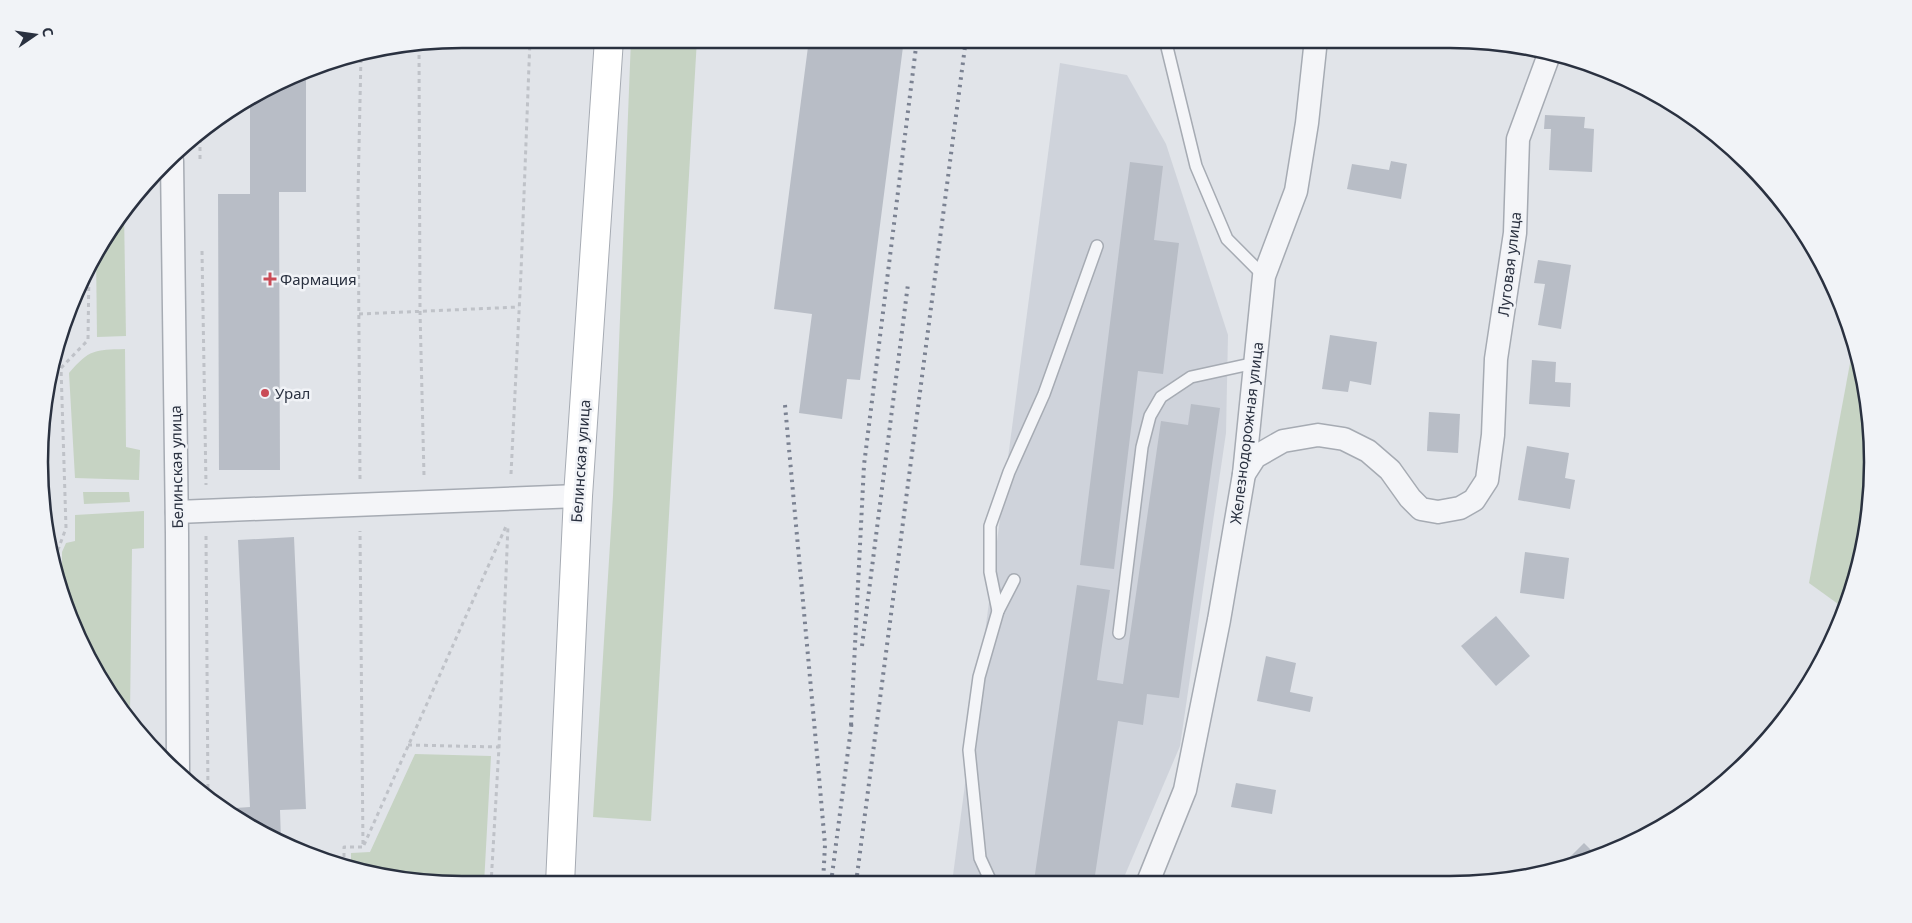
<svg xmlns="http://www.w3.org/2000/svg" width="1912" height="923" font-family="'Noto Sans',sans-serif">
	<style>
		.built { fill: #cfd3db }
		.green { fill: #c6d3c3 }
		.building { fill: #b8bdc6 }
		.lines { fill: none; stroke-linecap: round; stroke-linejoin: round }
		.service-casing { stroke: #a6abb3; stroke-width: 14 }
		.minor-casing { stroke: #a6abb3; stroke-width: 25 }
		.secondary-casing { stroke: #a6abb3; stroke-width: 30 }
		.path { stroke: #bfc2c8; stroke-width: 3; stroke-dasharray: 4 4; stroke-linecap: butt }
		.service { stroke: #f4f5f8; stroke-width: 11 }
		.minor { stroke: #f4f5f8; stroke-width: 22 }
		.secondary { stroke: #fff; stroke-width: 28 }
		.rail { stroke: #7b8292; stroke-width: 4; stroke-dasharray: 2.5 5; stroke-linecap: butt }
		.poi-dot { fill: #c94b56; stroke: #f1f3f7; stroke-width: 2 }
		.labels { text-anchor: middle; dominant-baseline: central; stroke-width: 5; stroke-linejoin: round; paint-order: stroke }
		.street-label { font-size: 15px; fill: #2a3140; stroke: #f1f3f7 }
		.poi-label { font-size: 15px; fill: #2a3140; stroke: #f1f3f7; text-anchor: start }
		.rim { fill: none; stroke: #2a3140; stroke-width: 2.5 }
	</style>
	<rect width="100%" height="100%" fill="#e1e4e9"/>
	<polygon class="built" points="1060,63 1127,75 1166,144 1228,335 1226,433 1180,746 1122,882 952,883"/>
	<g class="green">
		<polygon points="631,39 697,39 651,821 593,817 613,496"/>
		<polygon points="124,212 126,336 97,337 96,252 110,227"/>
		<polygon points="1854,342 1865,379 1873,462 1865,544 1845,609 1809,583"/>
		<path d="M125,349L126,447L140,450L139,480L75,478L69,373C90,349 94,350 125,349Z"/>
		<polygon points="83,492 129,492 130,502 84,504"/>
		<polygon points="144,511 144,548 132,549 130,715 82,649 62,582 62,552 66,543 75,541 75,515"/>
		<path d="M415,754L491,756L484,884C440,884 393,881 351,868V853L370,852Z"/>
	</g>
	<g class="building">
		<polygon points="809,39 904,39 860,380 847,379 842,419 799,413 812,314 774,309"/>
		<polygon points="1365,39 1391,39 1390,45 1365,40"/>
		<polygon points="306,72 306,192 279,192 280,470 219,470 218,194 250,194 250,101"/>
		<polygon points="1545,115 1585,117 1584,128 1594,129 1592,172 1549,170 1551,129 1544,129"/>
		<polygon points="1391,161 1407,164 1401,199 1347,189 1352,164 1389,170"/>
		<polygon points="1130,162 1163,166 1154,240 1179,243 1163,374 1138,371 1114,569 1080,565"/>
		<polygon points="1538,260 1571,265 1561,329 1538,325 1545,284 1534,283"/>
		<polygon points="1330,335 1377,342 1371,385 1350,381 1348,392 1322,389"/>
		<polygon points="1532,360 1556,362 1555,382 1571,383 1570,407 1529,404"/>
		<polygon points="1191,404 1220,408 1179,698 1147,694 1143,725 1118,721 1094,882 1034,881 1077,585 1110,590 1097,680 1123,684 1161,421 1188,425"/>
		<polygon points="1429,412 1460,414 1458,453 1427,451"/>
		<polygon points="1527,446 1569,453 1565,478 1575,480 1570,509 1518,500"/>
		<polygon points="294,537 306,809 280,810 281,842 221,809 250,807 238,540"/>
		<polygon points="1525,552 1569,558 1564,599 1520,593"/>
		<polygon points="1496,616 1530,656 1496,686 1461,646"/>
		<polygon points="1266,656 1296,663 1290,692 1313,697 1310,712 1257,701"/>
		<polygon points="1236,783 1276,790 1272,814 1231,807"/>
		<polygon points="1584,843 1597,856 1562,865"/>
	</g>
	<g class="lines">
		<defs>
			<g id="service">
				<polyline points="1165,39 1196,166 1227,239 1264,276"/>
				<polyline points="998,611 990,572 990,526 1009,472 1044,394 1097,246"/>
				<polyline points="1119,633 1142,447 1150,416 1161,397 1191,377 1255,363"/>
				<polyline points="991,882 980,858 969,750 979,677 998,611 1014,580"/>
			</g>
			<g id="minor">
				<polyline points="172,161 177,533 178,773"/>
				<polyline points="1244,474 1255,457 1283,441 1318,435 1344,439 1368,451 1390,470 1410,498 1421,509 1438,512 1460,508 1474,500 1487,480 1493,435 1496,359 1515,233 1518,139 1550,52"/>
				<polyline points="177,512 578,496"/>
				<polyline points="1148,882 1185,790 1219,620 1244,474 1264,276 1296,191 1307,123 1316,39"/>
			</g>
			<polyline id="secondary" points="560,884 578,496 609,39"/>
		</defs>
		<use href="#service" class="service-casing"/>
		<use href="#minor" class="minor-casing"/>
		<use href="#secondary" class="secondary-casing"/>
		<g class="path">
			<polyline points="411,47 530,47"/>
			<polyline points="419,47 420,311 424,476"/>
			<polyline points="200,131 200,160"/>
			<polyline points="202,251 206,485"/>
			<polyline points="359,314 519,307"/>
			<polyline points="511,474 521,272 530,39"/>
			<polyline points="360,479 358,194 361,55"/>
			<polyline points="206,536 208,797"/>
			<polyline points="55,558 66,528 61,368 88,340 89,266"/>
			<polyline points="408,745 499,747"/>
			<polyline points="364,845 507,524"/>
			<polyline points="344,865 344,847 363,847 360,531"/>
			<polyline points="491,884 499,747 508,525"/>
		</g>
		<use href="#service" class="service"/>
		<use href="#minor" class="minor"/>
		<use href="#secondary" class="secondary"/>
		<g class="rail">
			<polyline points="785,405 817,754 825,845 823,883"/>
			<polyline points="862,646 908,284"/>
			<polyline points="851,725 864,465 917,39"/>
			<polyline points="831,883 852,720"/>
			<polyline points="856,883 966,39"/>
		</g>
	</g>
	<g class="poi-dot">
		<path d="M267.5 271.5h5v5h5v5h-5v5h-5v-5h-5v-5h5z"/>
		<circle cx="265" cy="393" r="5"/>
	</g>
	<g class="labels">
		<g class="street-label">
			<text transform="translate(1509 264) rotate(-83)">Луговая улица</text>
			<text transform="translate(1246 433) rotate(-83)">Железнодорожная улица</text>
			<text transform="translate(580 461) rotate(-86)">Белинская улица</text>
			<text transform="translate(176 467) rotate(-91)">Белинская улица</text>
		</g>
		<g class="poi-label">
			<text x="280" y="279">Фармация</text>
			<text x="275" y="393">Урал</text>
		</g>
	</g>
	<path d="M0 0H1912V923H0ZM462 48H1450A414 414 0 0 1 1864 462V462A414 414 0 0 1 1450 876H462A414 414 0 0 1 48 462V462A414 414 0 0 1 462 48Z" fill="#f1f3f7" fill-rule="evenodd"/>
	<path class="rim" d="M462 48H1450A414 414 0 0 1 1864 462V462A414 414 0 0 1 1450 876H462A414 414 0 0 1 48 462V462A414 414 0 0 1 462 48Z"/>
	<g transform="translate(35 35) rotate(77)" stroke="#f1f3f7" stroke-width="4" paint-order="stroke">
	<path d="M0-4L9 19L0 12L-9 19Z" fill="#2a3140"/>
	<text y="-8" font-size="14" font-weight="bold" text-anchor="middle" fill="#2a3140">С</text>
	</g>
</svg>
